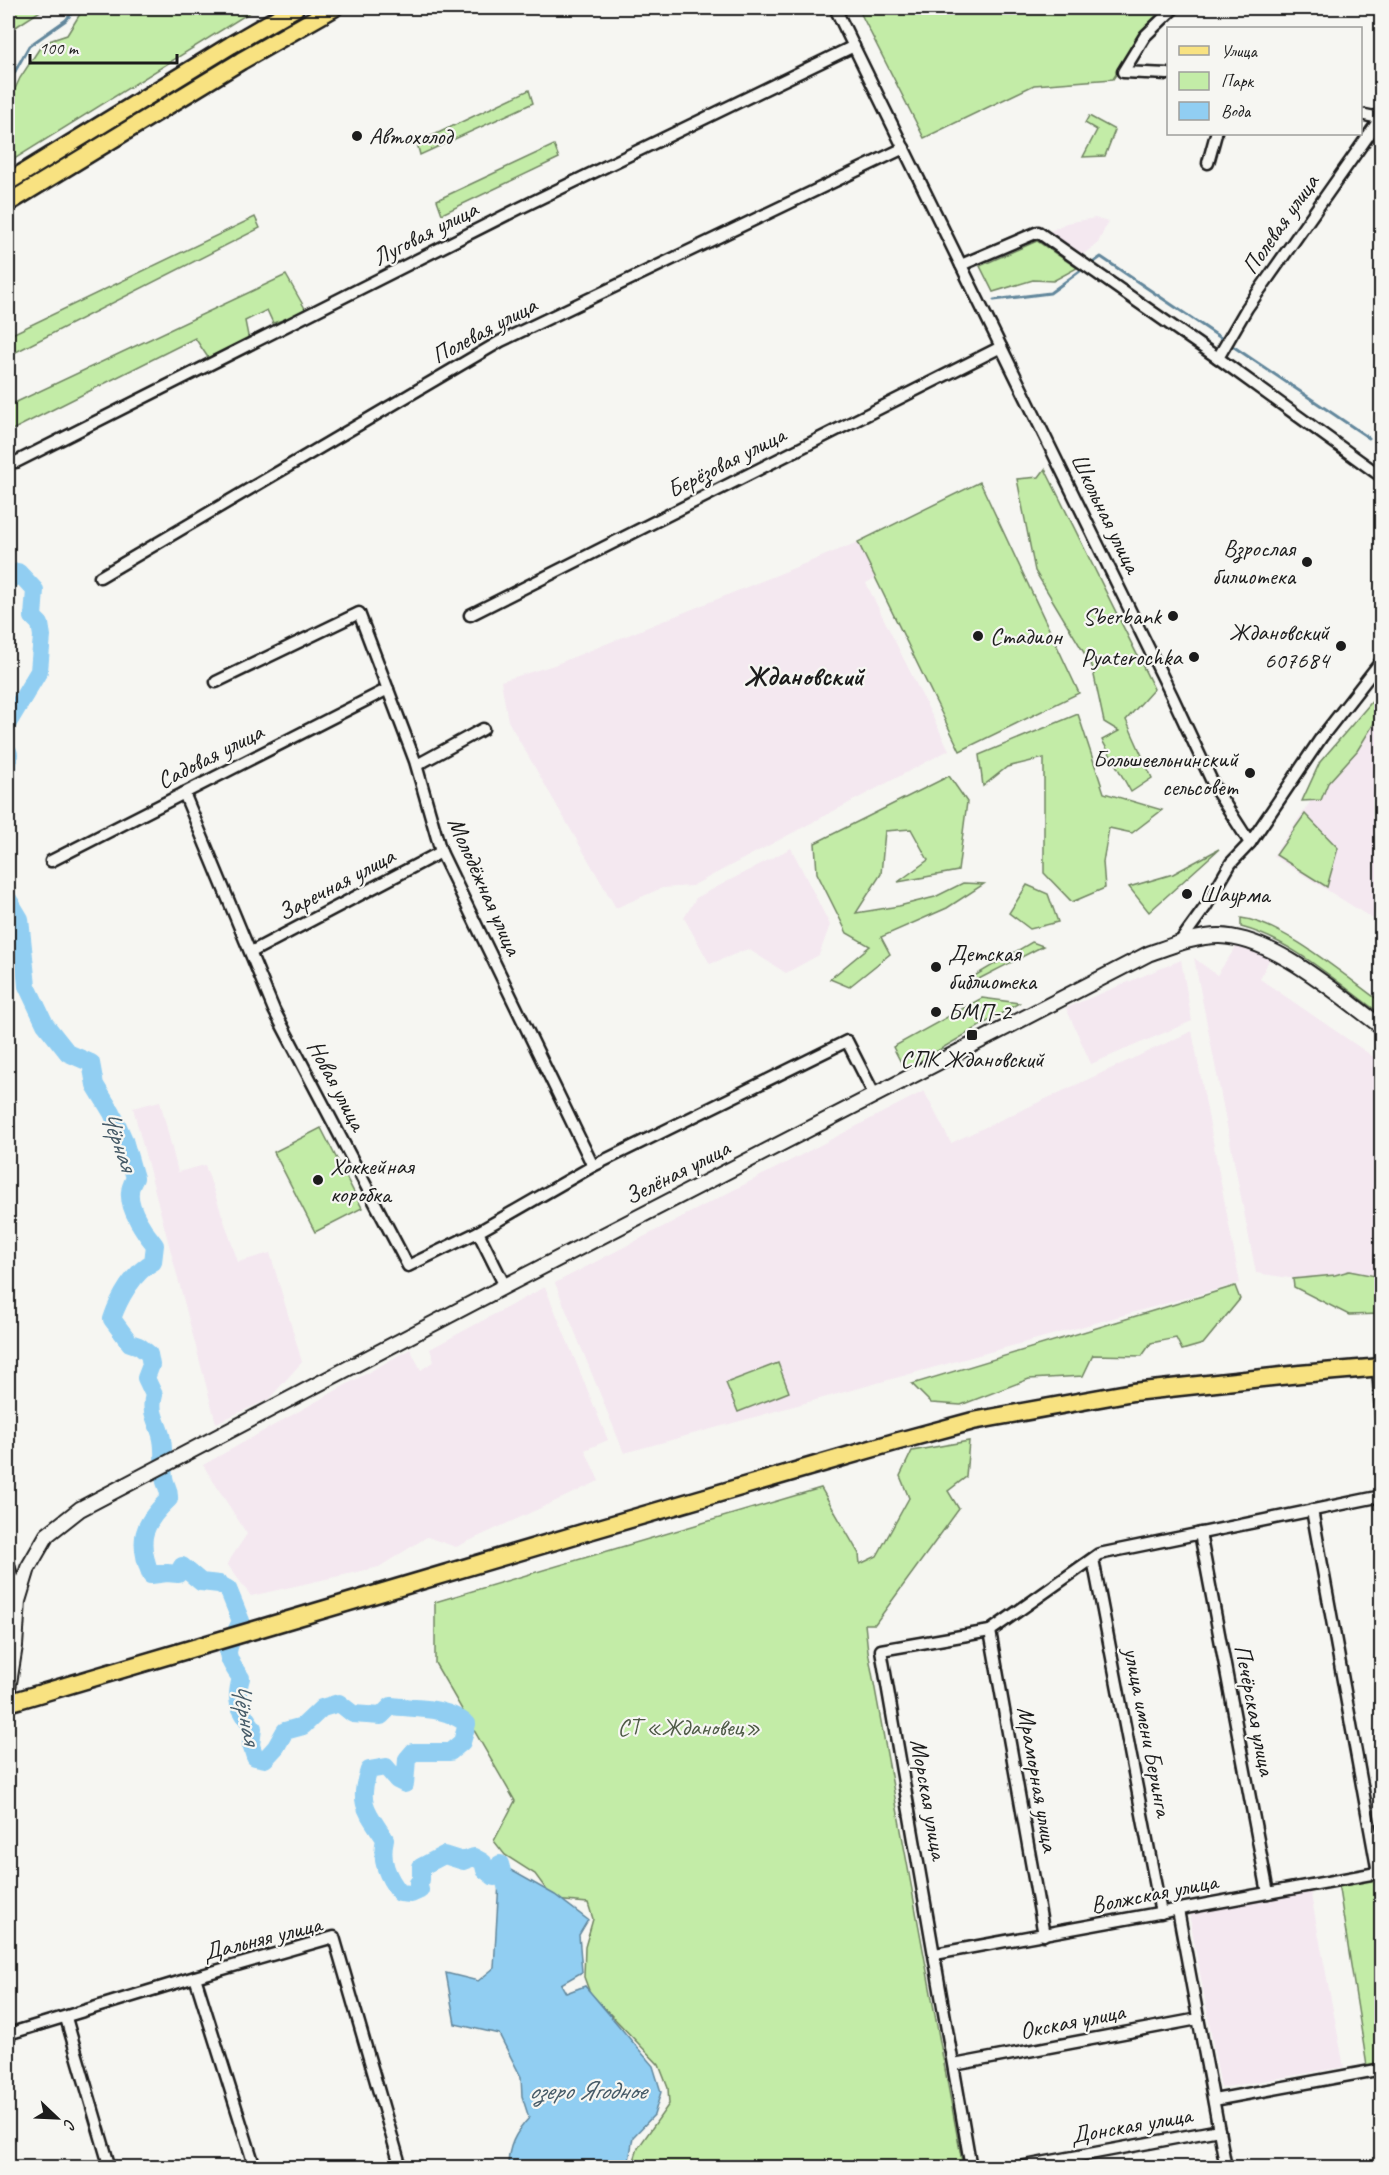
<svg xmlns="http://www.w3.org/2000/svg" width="1389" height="2175" font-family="Caveat,sans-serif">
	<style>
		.built { fill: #f4e8f0 }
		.green { fill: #c3eca7; stroke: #708462; stroke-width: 1.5 }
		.water { fill: #91cef2; stroke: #62879c; stroke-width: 1.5 }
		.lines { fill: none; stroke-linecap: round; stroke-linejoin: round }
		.stream { stroke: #62879c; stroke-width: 3 }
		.river { stroke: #91cef2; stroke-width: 18 }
		.street-casing { stroke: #1c1c1c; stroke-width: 15 }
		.secondary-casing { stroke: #1c1c1c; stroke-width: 18 }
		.primary-casing { stroke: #1c1c1c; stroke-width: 21 }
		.street { stroke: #f6f6f2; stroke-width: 10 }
		.secondary { stroke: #f6f6f2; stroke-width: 14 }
		.primary { stroke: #f8e281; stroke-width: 16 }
		.poi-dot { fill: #1c1c1c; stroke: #f6f6f2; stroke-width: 2 }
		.labels { text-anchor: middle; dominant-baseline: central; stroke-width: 4.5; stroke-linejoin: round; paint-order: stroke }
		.poi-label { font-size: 24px; fill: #1c1c1c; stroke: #f6f6f2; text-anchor: start }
		.street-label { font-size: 24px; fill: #1c1c1c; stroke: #f6f6f2 }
		.park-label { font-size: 24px; fill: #4e5a46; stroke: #f6f6f2 }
		.water-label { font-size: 26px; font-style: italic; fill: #455a67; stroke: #f6f6f2 }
		.quarter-label { font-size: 27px; font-weight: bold; fill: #1c1c1c; stroke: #f6f6f2 }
	</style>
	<rect width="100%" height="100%" fill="#f6f6f2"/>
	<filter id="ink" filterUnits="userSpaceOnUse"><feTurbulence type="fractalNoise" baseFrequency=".0167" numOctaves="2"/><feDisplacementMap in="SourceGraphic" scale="12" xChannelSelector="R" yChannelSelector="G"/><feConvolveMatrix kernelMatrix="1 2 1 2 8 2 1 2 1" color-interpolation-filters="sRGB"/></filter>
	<g filter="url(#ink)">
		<g class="built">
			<polygon points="1095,218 1108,222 1098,243 1081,256 1047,233 1066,223"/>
			<polygon points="858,542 875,578 866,583 949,750 692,886 662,888 616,908 508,721 501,681 554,665"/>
			<polygon points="1381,699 1381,924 1273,856"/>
			<polygon points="791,848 830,925 819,955 786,973 748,949 710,964 684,918 696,898"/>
			<polygon points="1238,944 1270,958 1260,979 1381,1062 1381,1292 1256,1273 1194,958 1217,975"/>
			<polygon points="1181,960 1192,1021 1091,1064 1066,1008"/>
			<polygon points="1192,1031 1240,1283 624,1453 555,1283 924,1091 951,1143"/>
			<polygon points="160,1101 178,1172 205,1165 238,1262 270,1253 302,1362 269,1399 216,1423 133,1108"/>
			<polygon points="545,1287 608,1440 585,1450 599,1481 456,1547 427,1537 379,1567 251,1596 227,1564 247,1534 203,1465 410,1349 421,1370 434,1361 430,1349"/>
			<polygon points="1310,1890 1344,2067 1221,2088 1189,1913"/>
		</g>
		<g class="green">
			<polygon points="8,8 45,8 8,32"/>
			<polygon points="100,8 257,8 8,163 8,104 20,78 43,43 67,35 80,14"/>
			<polygon points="858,8 1174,8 1136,45 1113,79 1034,85 924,138"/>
			<polygon points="529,90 533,103 420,155 417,143"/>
			<polygon points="1089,116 1115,130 1105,156 1083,157 1097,130 1085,123"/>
			<polygon points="554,145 559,158 442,214 437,200"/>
			<polygon points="255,217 260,228 8,356 8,336"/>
			<polygon points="1037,241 1077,268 1053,281 1033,280 993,292 980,266"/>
			<polygon points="286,275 307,312 273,323 267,310 245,321 251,351 215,368 195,338 8,432 8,406"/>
			<polygon points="1045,469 1154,689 1126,720 1152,778 1131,792 1102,740 1119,731 1104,722 1092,666 1035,571 1017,479 1039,477"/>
			<polygon points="980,482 1079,693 960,751 858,542"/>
			<polygon points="1381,691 1381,712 1357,751 1328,783 1321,800 1302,801 1320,762"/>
			<polygon points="1078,714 1104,793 1162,810 1132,833 1109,828 1103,862 1105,888 1072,902 1044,873 1044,758 1007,767 983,786 979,755"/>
			<polygon points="949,776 967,802 958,871 898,882 928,860 911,829 885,831 881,874 856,913 899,906 935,897 963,883 984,884 947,908 881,937 890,954 849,987 830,979 870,946 847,933 817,873 815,843"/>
			<polygon points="1305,814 1338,848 1327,887 1276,855"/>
			<polygon points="1219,849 1149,912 1129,887 1173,874"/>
			<polygon points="1027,885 1048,894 1058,922 1030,929 1009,913"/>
			<path d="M1241,918C1283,923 1346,977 1381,1002V1014C1337,983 1294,941 1241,927Z"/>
			<polygon points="1032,942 1043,946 971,983 976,975"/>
			<polygon points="982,998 1019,1003 905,1070 893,1047"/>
			<polygon points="321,1128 362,1208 315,1232 274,1152"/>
			<polygon points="1349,1271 1381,1277 1381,1314 1349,1315 1294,1287 1293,1279 1335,1275"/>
			<polygon points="1235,1286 1240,1299 1203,1344 1182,1350 1176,1338 1151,1343 1142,1356 1093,1355 1083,1376 1029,1379 961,1405 931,1403 912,1384"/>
			<polygon points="778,1363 789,1392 738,1412 726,1383"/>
			<polygon points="969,1441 966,1477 948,1491 959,1509 875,1624 865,1624 868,1651 963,2167 632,2167 638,2148 669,2104 668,2088 659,2065 590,1993 584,1977 585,1947 593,1919 588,1903 554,1900 535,1874 505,1855 494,1841 515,1801 435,1663 435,1602 821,1488 859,1554 860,1564 877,1556 909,1498 900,1476 912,1451"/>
			<polygon points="1381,1876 1381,2063 1367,2066 1338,1883"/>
		</g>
		<path class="water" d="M500,1864L555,1895L588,1920L579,1935L582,1972L561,1984L566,1993L585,1986L653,2066L661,2092L654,2115L633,2137L628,2167H508C508,2147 515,2133 529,2118L522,2096L521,2077L499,2034L455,2024L446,1973L478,1981L494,1968Z"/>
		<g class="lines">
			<g class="stream">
				<polyline points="8,84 29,46 66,20 76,8"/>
				<polyline points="1094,262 1101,257 1221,338"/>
				<polyline points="994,300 1050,293 1080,271"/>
				<polyline points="1234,347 1369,438"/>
				<polyline points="1378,444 1382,446"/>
			</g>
			<g class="river">
				<polyline points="8,582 18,572 35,590 33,617 40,624 42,636 39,671 8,723"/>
				<polyline points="8,751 9,754 8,765"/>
				<path d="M8,899L20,919L27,986L45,1024L68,1053L91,1063L95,1085L112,1113L124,1140L135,1178C133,1182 130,1187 130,1192C128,1209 145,1233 155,1245L153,1262C134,1272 119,1298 112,1319L130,1343L139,1346L149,1354L151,1365L146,1378L154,1395C149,1411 157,1421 161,1435C165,1448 162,1464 164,1477C165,1487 170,1487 169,1499C142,1524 137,1541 151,1575L167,1573L178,1574L182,1566L201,1582L219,1584L228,1589L241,1621C228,1650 220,1650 241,1678C234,1702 239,1708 253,1728L251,1745L255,1757L265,1759L276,1747L285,1731L303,1726L322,1708L339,1703L353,1714L381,1716L391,1706C417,1709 445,1706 467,1724L462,1742L450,1752H413L407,1759L405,1784L397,1780L386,1767L369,1770C357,1804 367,1811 385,1839C380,1861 387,1876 400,1893L411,1894L420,1890L418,1883L421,1880V1867L444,1855L463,1861L474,1857L483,1862L485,1870L494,1877L500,1864L506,1886"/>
			</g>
			<defs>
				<g id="street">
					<polyline points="835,8 1172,696 1216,790 1250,843"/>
					<polyline points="1168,74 1123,72 1145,36 1174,8"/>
					<polyline points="1360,114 1380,118"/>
					<polyline points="1208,163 1216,134"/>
					<polyline points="961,265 1038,232 1218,358 1382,477"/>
					<polyline points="1218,358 1247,308 1382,116"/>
					<polyline points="16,462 518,209 854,46"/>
					<polyline points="100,577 501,341 904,148"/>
					<polyline points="470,615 1001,347"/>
					<polyline points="216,682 359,613 415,761 441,852 593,1166"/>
					<polyline points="417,765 483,729"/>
					<polyline points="184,793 274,1010 408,1266 478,1232"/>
					<polyline points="51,861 388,689"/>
					<polyline points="1180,942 1206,906 1231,863 1250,843 1321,738 1382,660"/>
					<polyline points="251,952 441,852"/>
					<polyline points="505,1286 478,1232 593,1166 847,1041 875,1096"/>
					<polyline points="1378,1367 1382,1428"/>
					<polyline points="1312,1510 1378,1873"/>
					<polyline points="1200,1533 1268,1893"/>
					<polyline points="1093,1559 1161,1913"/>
					<polyline points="8,1562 18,1601"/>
					<polyline points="990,1631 1044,1935"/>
					<polyline points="1178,1910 1226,2168"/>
					<polyline points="935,1954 1382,1872"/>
					<polyline points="195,1977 255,2168"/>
					<polyline points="66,2018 110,2168"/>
					<polyline points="8,2034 195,1977 334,1937 401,2168"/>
					<polyline points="954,2065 1198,2019"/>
					<polyline points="1214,2100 1382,2069"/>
					<polyline points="971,2168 881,1650 990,1631 1099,1554 1382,1496"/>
					<polyline points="1014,2168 1219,2130"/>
				</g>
				<path id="secondary" d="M8,1689L15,1646L18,1601L28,1568L47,1535L80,1509L505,1286L1148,954C1171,946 1195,936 1219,936C1275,937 1338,995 1382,1027"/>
				<g id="primary">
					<polyline points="8,182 231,45 295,8"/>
					<polyline points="8,203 241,61 334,8"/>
					<polyline points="8,1703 589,1531 895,1442 973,1421 1133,1392 1300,1374 1382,1367"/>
				</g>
			</defs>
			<use href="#street" class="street-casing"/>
			<use href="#secondary" class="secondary-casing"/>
			<use href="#primary" class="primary-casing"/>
			<use href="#street" class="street"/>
			<use href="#secondary" class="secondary"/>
			<use href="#primary" class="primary"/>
		</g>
	</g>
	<g class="poi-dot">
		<circle cx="357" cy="136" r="6"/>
		<circle cx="1307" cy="562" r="6"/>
		<circle cx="1173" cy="616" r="6"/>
		<circle cx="978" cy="636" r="6"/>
		<circle cx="1341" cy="646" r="6"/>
		<circle cx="1194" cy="657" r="6"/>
		<circle cx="1250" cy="773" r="6"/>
		<circle cx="1187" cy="894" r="6"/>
		<circle cx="936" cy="967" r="6"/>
		<circle cx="936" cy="1012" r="6"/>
		<rect x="966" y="1029" width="12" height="12" rx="3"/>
		<circle cx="318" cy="1180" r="6"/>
	</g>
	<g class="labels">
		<g class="poi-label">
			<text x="369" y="136">Автохолод</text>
			<text x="1295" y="548" text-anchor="end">Взрослая<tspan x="1295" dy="28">билиотека</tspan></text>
			<text x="1161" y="616" text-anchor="end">Sberbank</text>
			<text x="1329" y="632" text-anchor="end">Ждановский<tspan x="1329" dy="28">607684</tspan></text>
			<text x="990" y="636">Стадион</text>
			<text x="1182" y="657" text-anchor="end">Pyaterochka</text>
			<text x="1238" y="759" text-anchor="end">Большеельнинский<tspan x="1238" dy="28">сельсовет</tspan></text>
			<text x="1199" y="894">Шаурма</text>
			<text x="948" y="953">Детская<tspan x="948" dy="28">библиотека</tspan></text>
			<text x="948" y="1012">БМП-2</text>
			<text x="972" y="1059" text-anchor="middle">СПК Ждановский</text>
			<text x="330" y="1166">Хоккейная<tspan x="330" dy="28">коробка</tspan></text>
		</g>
		<g class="street-label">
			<text transform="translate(1280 224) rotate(-55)">Полевая улица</text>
			<text transform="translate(425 233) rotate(-27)">Луговая улица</text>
			<text transform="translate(484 330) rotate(-28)">Полевая улица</text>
			<text transform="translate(726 462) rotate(-27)">Берёзовая улица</text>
			<text transform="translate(1106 513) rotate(64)">Школьная улица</text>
			<text transform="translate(210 756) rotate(-27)">Садовая улица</text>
			<text transform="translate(336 884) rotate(-28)">Заречная улица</text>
			<text transform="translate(485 886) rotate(66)">Молодёжная улица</text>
			<text transform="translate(337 1085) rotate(62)">Новая улица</text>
			<text transform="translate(677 1172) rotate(-27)">Зелёная улица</text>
			<text transform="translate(1255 1710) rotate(79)">Печёрская улица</text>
			<text transform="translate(1148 1732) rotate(79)">улица имени Беринга</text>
			<text transform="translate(1038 1779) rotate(80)">Мраморная улица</text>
			<text transform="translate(929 1799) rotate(80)">Морская улица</text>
			<text transform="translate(1154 1893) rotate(-11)">Волжская улица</text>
			<text transform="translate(262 1938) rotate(-14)">Дальняя улица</text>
			<text transform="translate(1072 2021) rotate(-11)">Окская улица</text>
			<text transform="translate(1131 2125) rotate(-10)">Донская улица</text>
		</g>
		<g class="park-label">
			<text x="689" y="1727">СТ «Ждановец»</text>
		</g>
		<g class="water-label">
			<text transform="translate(119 1140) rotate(70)">Чёрная</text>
			<text transform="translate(246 1713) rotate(78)">Чёрная</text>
			<text x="587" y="2090">озеро Ягодное</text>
		</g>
		<g class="quarter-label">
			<text x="804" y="676">Ждановский</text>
		</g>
	</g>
	<rect width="1389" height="2175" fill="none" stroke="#f6f6f2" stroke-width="30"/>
	<rect x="15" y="15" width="1359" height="2145" fill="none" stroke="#1c1c1c" stroke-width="2" filter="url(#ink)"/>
	<rect x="1167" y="27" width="195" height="108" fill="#f6f6f2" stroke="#9f9f9c" stroke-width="1.5"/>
	<rect x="1179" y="46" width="30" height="9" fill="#f8e281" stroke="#9f9f9c" stroke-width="1.5"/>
	<text x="1221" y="57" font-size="18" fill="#1c1c1c">Улица</text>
	<rect x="1179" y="72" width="30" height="18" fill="#c3eca7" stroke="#9f9f9c" stroke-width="1.5"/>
	<text x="1221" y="87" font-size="18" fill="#1c1c1c">Парк</text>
	<rect x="1179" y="102" width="30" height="18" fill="#91cef2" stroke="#9f9f9c" stroke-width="1.5"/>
	<text x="1221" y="117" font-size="18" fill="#1c1c1c">Вода</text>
	<g transform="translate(57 2118) rotate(113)" stroke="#f6f6f2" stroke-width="4.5" paint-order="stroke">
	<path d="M0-4.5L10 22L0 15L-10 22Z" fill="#1c1c1c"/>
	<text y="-9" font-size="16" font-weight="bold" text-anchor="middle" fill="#1c1c1c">С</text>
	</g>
	<path d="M30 54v9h147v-9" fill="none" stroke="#1c1c1c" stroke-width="3"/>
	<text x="39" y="54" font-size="18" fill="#1c1c1c" stroke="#f6f6f2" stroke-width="4.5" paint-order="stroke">100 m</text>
</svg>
